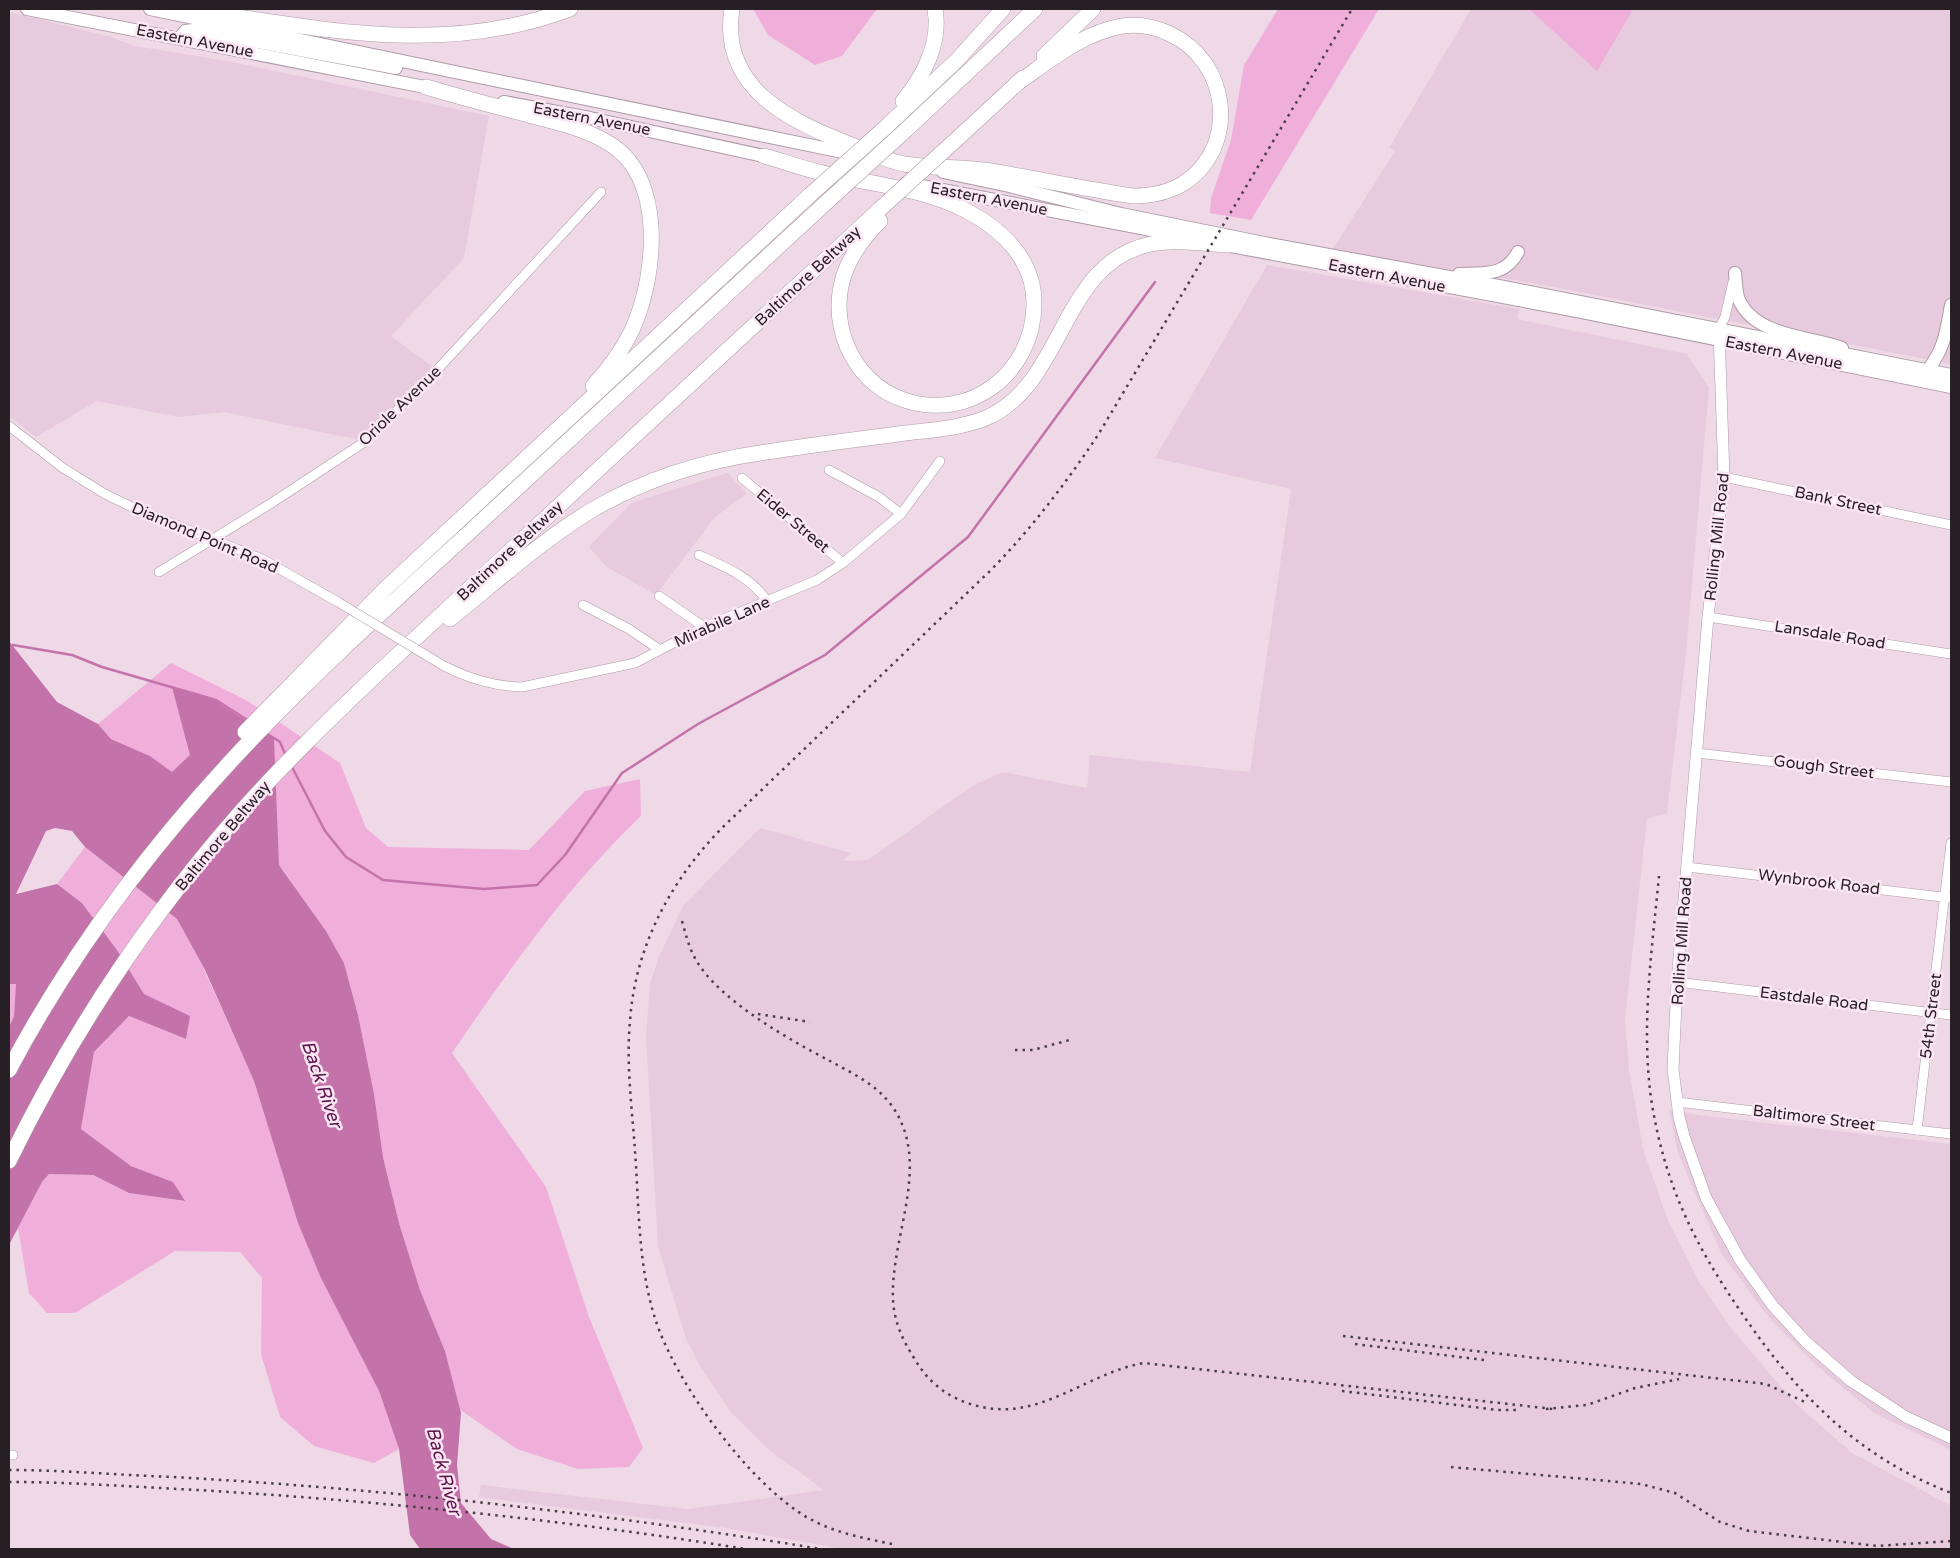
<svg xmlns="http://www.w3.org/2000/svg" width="1960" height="1558" font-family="'Varela Round',sans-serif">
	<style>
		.built { fill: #e7cadd }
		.green { fill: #f0afda }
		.water { fill: #c373aa }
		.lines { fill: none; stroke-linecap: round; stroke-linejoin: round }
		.stream { stroke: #c373aa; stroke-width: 2.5 }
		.street-casing { stroke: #ae9aa7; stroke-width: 10 }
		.secondary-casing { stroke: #ae9aa7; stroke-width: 12 }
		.primary-casing { stroke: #ae9aa7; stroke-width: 14 }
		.highway-casing { stroke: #ae9aa7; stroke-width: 16 }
		.street { stroke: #fff; stroke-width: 9 }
		.secondary { stroke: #fff; stroke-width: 11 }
		.primary { stroke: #fff; stroke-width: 12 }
		.highway { stroke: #fff; stroke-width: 15 }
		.rail { stroke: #483e45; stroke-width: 2.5; stroke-dasharray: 2.5 5; stroke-linecap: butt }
		.street-bridge-casing { stroke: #ae9aa7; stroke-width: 10; stroke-linecap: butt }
		.highway-bridge-casing { stroke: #ae9aa7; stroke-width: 16; stroke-linecap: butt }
		.street-bridge { stroke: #fff; stroke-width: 9 }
		.highway-bridge { stroke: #fff; stroke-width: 15 }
		.labels { text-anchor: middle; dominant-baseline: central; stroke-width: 5; stroke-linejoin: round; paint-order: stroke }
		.street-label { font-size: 16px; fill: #261f24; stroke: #fce6f4 }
		.water-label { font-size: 18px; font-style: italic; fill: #5c144a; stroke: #fce6f4 }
	</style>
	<rect width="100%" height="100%" fill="#efd9e7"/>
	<g class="built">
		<polygon points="1471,9 1951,9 1951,364 1538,284 1332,250 1396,150 1389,148"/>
		<polygon points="9,12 111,37 135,46 232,62 489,116 464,258 391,336 434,368 360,440 224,412 178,417 97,401 36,437 9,416"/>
		<polygon points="1267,265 1519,309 1517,319 1687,354 1709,388 1686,653 1667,813 1647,819 1625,1019 1629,1069 1643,1149 1667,1218 1699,1282 1731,1328 1796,1404 1852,1453 1951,1506 1951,1549 842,1549 726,1528 479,1497 481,1485 688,1509 824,1490 769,1450 731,1412 701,1368 686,1339 658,1246 646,1036 650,984 658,959 683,906 760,828 851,853 843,861 868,860 972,786 1002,772 1087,788 1090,755 1250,772 1291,489 1155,458"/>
		<polygon points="727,473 747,493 714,518 656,595 607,567 589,547 631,503"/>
		<polygon points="1669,1109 1697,1115 1951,1144 1951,1450 1874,1413 1818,1367 1769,1318 1721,1253 1678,1153"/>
	</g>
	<g class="green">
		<polygon points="753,9 877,9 842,56 815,65 768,35"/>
		<polygon points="1278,9 1379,9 1251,220 1210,213 1211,198 1231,140 1244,65"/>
		<polygon points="1529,9 1633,9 1597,71"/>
		<path d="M171,663L246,700L340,763L366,828L388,847L529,850L585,791L640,779L641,816C568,885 509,970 452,1053L546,1187L589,1317L643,1448L629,1467L578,1469L517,1449L459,1409L445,1351L420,1290L399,1223L382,1152L374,1094L358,1015L344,963L326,931L283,870L247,829L150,756L111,739L98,724Z"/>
		<polygon points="85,847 177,919 202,965 254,1081 297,1218 379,1391 399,1449 374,1463 314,1446 280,1417 261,1354 262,1278 240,1252 175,1251 75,1313 47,1313 29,1293 18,1228 42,1182 49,1174 93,1175 129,1193 184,1201 173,1182 131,1166 81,1129 94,1052 129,1016 186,1039 144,994 117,950 82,903 57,884"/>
		<polygon points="9,984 16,984 14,1016 9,1027"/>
	</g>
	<polygon class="water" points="9,641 57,702 98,724 111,739 150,756 172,772 190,755 172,687 211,698 274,739 279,865 326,931 344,963 358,1015 374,1094 383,1157 399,1223 420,1290 445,1351 461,1413 457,1465 461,1503 491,1539 514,1549 420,1549 410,1535 399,1449 379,1391 321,1278 298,1223 254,1081 205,970 177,919 85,847 72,831 55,828 46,831 16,894 57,884 82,903 117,950 144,994 190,1016 186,1039 129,1016 94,1052 81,1129 131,1166 173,1182 185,1201 129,1193 93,1175 49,1174 42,1182 9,1245 9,1027 14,1016 16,984 9,984"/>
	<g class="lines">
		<g class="stream">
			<polyline points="13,645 72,655 102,667 216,700 249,721"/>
			<polyline points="266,733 280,742 286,756"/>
			<polyline points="291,765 325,831 346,857 383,880 484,889 537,885 565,855 622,773 698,724 825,655 968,537 1155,282"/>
		</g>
		<defs>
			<g id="street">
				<polyline points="1719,329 1725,317 1733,282"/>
				<polyline points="9,426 63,468 105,494 136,509 262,559 338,602"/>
				<polyline points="829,470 879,497 901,514"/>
				<polyline points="1724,477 1951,525"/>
				<polyline points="742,478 843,563"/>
				<path d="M699,555C725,567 751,577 767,601"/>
				<polyline points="159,572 270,504 366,441 426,382 601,192"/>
				<polyline points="659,596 704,627"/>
				<polyline points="583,605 629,629 660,650"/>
				<polyline points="1708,617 1951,654"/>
				<path d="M444,666C470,679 493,686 522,687L635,663L704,627L817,580L843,563L901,514L940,461"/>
				<polyline points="1697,753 1951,782"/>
				<polyline points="1687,867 1951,898"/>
				<polyline points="1677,982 1951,1015"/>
				<polyline points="1677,1102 1951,1134"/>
				<polyline points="1917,1130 1951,843"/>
				<polyline points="9,1455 13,1455"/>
			</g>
			<polyline id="secondary" points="1719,331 1724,477 1708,617 1677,982 1673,1069 1679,1117 1684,1136 1706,1198 1740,1260 1773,1306 1806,1342 1851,1381 1906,1417 1951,1438"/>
			<g id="primary">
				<polyline points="27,9 435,89"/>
				<polyline points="150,9 862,156"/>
				<polyline points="180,38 185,31 193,30 396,68"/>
				<polyline points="504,102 590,118 773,158"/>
				<polyline points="943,172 1009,186 1121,214 1264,243 1504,287 1951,375"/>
				<polyline points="906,183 1188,237"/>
				<polyline points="1220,244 1582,312 1951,387"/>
				<path d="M1735,273C1736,282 1736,293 1739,300C1756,337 1810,336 1842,348"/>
				<path d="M1459,274C1483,273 1505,277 1518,252"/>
				<path d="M1920,371H1927C1945,348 1946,332 1951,305"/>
			</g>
			<g id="highway">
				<path d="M183,9C316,27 439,58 570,9"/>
				<path d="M732,9C719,89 792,122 854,146C870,152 887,161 904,164C932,169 962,166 991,171C1038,179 1086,189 1133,196C1151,196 1168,193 1184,183C1240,146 1229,61 1170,34C1156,27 1138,24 1122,26C1082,33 1048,62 1016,84"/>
				<polyline points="1044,56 1093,9"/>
				<path d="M426,87C460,97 494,106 529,115C557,123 585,128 610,144C665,178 656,272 635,323C626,346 610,367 593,386"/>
				<path d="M903,101C924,76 941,42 935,9"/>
				<polyline points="886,127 957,60 1003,9"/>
				<polyline points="907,129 1035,9"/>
				<polyline points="958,138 1023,78"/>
				<path d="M764,156C783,161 801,168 819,172C867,184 920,187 965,210C1002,229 1035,260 1034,305C1033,373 970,422 904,400C850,382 825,318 847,267C855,249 867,234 880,221"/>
				<path d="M450,619C496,582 541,541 592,510C648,477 710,459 774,451C818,444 862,439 905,433C932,430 961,428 986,418C1066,383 1060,262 1151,244C1176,239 1204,244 1229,245"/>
				<polyline points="245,732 385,589 810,195"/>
				<path d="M9,1070C72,951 155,841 247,744C319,668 398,598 475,527C593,418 711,308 830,199"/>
				<path d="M9,1161C70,1036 147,919 239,814C282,765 330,719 377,674L880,209"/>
			</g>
		</defs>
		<use href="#street" class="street-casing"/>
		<use href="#secondary" class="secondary-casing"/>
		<use href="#primary" class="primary-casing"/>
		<use href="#highway" class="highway-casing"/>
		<use href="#street" class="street"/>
		<use href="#secondary" class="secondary"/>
		<use href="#primary" class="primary"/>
		<use href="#highway" class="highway"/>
		<g class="rail">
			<path d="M1659,876C1652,950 1641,1024 1651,1098C1664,1183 1693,1242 1741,1312C1797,1394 1856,1456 1951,1493"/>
			<path d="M682,921C686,935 689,948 696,960C719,1000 788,1039 830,1061C852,1073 877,1085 892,1106C933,1164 890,1236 893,1300C894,1319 901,1337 911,1353C918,1365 925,1376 936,1385C955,1402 985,1411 1011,1409C1058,1405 1097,1371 1144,1363L1553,1409"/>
			<polyline points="758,1014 810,1022"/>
			<polyline points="1015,1050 1033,1050 1073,1039"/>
			<polyline points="1343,1336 1766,1384 1807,1403"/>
			<polyline points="1355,1344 1484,1360"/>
			<polyline points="1342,1391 1498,1410 1516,1410"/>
			<polyline points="1546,1409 1587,1405 1635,1388 1679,1379"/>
			<polyline points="1451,1467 1641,1484 1675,1493 1720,1522 1749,1531 1877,1546 1951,1541"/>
			<path d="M9,1470C63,1470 118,1475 173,1477C390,1489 607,1514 821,1549"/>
			<path d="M9,1482C72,1482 135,1487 198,1490C381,1501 565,1520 746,1549"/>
			<path d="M892,1544C864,1538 835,1533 810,1519C750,1486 673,1380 654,1315C638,1262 639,1206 635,1151C632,1108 626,1064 630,1021C635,946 672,878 724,826L991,570C1032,528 1066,483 1098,435L1352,9"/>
		</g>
		<defs>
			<polyline id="street-bridge" points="338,602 444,666"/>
			<g id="highway-bridge">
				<polyline points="810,195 886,127"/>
				<polyline points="830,199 907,129"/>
				<polyline points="880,209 958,138"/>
			</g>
		</defs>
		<use href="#street-bridge" class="street-bridge-casing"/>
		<use href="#highway-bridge" class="highway-bridge-casing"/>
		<use href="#street-bridge" class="street-bridge"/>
		<use href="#highway-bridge" class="highway-bridge"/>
	</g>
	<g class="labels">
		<g class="street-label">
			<text transform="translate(195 41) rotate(11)">Eastern Avenue</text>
			<text transform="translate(592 119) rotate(11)">Eastern Avenue</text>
			<text transform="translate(989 199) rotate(11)">Eastern Avenue</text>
			<text transform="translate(808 276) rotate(-43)">Baltimore Beltway</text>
			<text transform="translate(1387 276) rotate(11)">Eastern Avenue</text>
			<text transform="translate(1784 353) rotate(11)">Eastern Avenue</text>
			<text transform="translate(400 406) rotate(-44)">Oriole Avenue</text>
			<text transform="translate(1838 501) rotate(12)">Bank Street</text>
			<text transform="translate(793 521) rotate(40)">Eider Street</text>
			<text transform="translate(1717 537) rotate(-84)">Rolling Mill Road</text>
			<text transform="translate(205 538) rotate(23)">Diamond Point Road</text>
			<text transform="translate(510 551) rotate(-43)">Baltimore Beltway</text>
			<text transform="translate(722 622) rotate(-24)">Mirabile Lane</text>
			<text transform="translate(1830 635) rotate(9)">Lansdale Road</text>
			<text transform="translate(1824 767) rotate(7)">Gough Street</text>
			<text transform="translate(223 836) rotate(-50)">Baltimore Beltway</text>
			<text transform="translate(1819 882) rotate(7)">Wynbrook Road</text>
			<text transform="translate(1682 941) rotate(-86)">Rolling Mill Road</text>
			<text transform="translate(1814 999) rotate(7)">Eastdale Road</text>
			<text transform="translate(1931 1016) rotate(-83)">54th Street</text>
			<text transform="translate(1814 1118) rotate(7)">Baltimore Street</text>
		</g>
		<g class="water-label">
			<text transform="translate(322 1084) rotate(71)">Back River</text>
			<text transform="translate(444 1471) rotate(75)">Back River</text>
		</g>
	</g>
	<rect width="1960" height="1558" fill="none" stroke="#261f24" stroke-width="20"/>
</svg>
